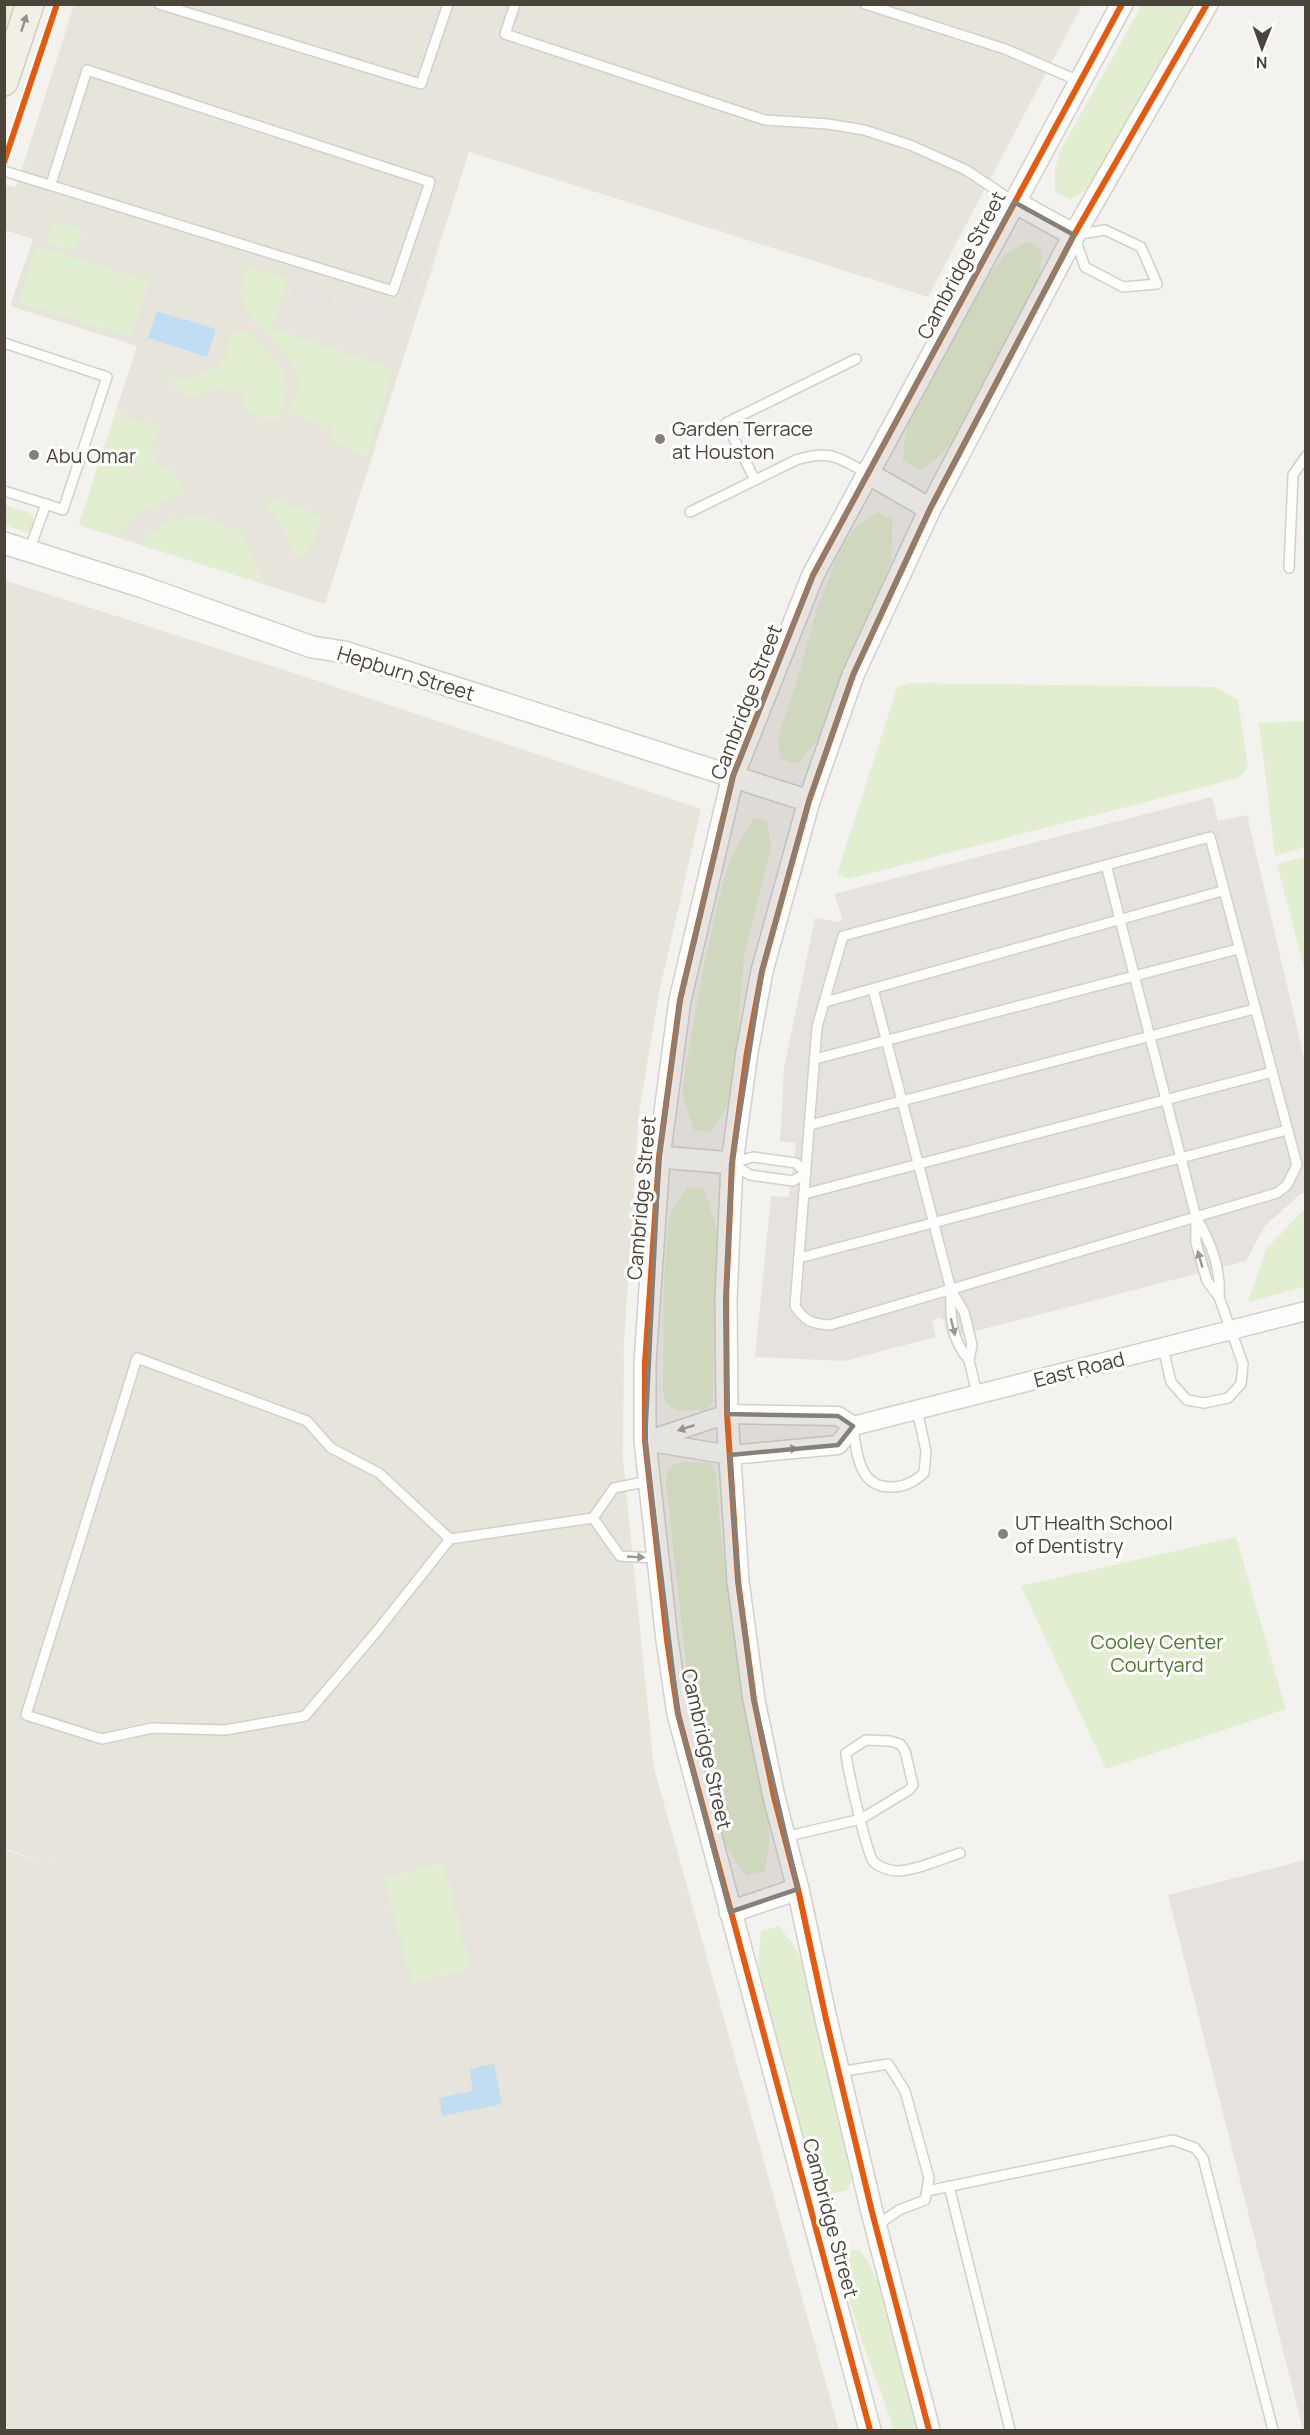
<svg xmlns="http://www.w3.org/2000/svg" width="1310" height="2435" font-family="Manrope,sans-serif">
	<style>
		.residential { fill: #e7e4dc }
		.green { fill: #e1eecf }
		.parking { fill: #e6e3df }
		.water { fill: #c0ddf1 }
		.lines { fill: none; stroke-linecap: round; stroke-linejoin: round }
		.service-casing { stroke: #d2d0cb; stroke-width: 12 }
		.minor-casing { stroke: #d2d0cb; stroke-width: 21 }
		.tertiary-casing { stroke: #d2d0cb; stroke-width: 24 }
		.primary-casing { stroke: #d6cebb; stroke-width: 30 }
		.service { stroke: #fdfdfc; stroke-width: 9 }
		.minor { stroke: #fdfdfc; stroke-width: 18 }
		.tertiary { stroke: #fdfdfc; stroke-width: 21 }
		.primary { stroke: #f2efe6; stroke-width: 27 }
		.cycleway-casing { stroke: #fff; stroke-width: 10 }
		.cycleway { stroke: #e8590c; stroke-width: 6 }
		.oneway { fill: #969187 }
		.oneway2 { fill: #9b9791 }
		.marked { fill: #868178; fill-opacity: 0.2; stroke: #868178; stroke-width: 4.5; stroke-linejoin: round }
		.poi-dot { fill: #868178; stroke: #fff; stroke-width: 2 }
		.labels { text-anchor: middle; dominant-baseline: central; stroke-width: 6; stroke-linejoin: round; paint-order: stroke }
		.street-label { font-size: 20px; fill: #4b4439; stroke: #fff }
		.poi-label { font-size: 20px; fill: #4b4439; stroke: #fff; text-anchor: start }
		.park-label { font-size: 20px; fill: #4a7f2a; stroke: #fff }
	</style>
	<rect width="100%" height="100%" fill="#f4f2ee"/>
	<g class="residential">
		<polygon points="74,5 1082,5 928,297 469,152 325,604 79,525 137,346 10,306 33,239 5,230 5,194 7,185 16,187"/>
		<polygon points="4,580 306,677 701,809 659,993 639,1112 624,1341 623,1460 654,1768 839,2430 5,2430 5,1850 50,1864 4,1848"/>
	</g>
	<g class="green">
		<polygon points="5,5 15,5 5,39"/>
		<polygon points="1142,5 1199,5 1089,188 1070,200 1055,191 1055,169 1060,151"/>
		<polygon points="52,220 82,229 76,252 45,243"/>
		<polygon points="1027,241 1042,250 1040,278 956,437 941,455 920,470 903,461 904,442 910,417 986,278 1005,255"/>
		<polygon points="37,246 149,281 131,337 19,302"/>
		<path d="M247,266L288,279L272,329L393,369L367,457L329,441L333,427L287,414C290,406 295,396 297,388C302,350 241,327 241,289C241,282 245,273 247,266Z"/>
		<path d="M248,330C277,361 302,377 276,421L244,411L242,404L243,395L221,388L195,396L185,394L169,381L170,378H194L210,369L219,372L232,333Z"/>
		<path d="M117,408L133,420L161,427L151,449L155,462C171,470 180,478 188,494C158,500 135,512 118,537L79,525Z"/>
		<path d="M270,499L323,517C318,537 313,546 297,558L285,531L267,506Z"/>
		<polygon points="5,505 33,514 33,529 30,534 5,525"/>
		<polygon points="877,512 893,520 891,561 818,739 799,762 796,764 781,759 778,742 781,728 797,681 817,609 841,548 854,529"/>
		<polygon points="198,515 241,531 264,584 138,544 170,520"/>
		<polygon points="908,683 1216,687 1238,700 1248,767 1238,778 848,879 837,874 897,688"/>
		<polygon points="1305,721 1305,847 1275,856 1259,723"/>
		<path d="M754,818L767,822L771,847L744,956L733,1092L726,1109L710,1133L694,1130L683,1097V1084C691,1038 698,993 708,947C720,896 723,863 754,818Z"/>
		<polygon points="1305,857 1306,857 1305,972 1277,864"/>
		<polygon points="688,1187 704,1189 717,1230 713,1402 706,1410 676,1410 666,1404 663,1391 664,1280 668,1225 673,1208"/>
		<polygon points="1305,1209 1305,1287 1248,1302 1266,1249"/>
		<path d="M683,1462L710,1463L716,1474C724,1588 741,1700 768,1811L769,1843L765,1871L747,1876L737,1863L722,1839L687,1673L666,1482C666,1469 671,1464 683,1462Z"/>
		<polygon points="1236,1537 1286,1709 1106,1769 1021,1586"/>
		<polygon points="443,1863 471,1968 412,1983 384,1878"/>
		<polygon points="779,1926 796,1949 802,1963 830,2062 853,2176 848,2190 828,2195 820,2190 813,2175 762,1987 758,1964 761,1931"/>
		<path d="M859,2249C891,2289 906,2380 919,2430H893C883,2387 835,2293 847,2253Z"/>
	</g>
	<g class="parking">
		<polygon points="434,208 442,211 409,314 400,311"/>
		<polygon points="293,281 336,294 332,308 289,295"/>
		<polygon points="354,298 397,312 392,328 349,314"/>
		<polygon points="1212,797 1218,821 1247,815 1305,1062 1306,1192 1300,1194 1264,1227 1246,1261 948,1338 944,1321 940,1318 932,1320 936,1337 844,1361 755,1357 771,1196 789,1197 796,1143 780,1141 784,1068 815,918 840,922 843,919 834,894"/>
		<polygon points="1305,1860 1306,2430 1303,2430 1168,1895"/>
	</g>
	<g class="water">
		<polygon points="157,311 216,329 207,357 148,338"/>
		<polygon points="494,2064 502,2104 442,2116 439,2098 473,2091 469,2069"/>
	</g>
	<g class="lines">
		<defs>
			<g id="service">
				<polyline points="159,4 421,84 448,4"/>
				<polyline points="515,4 505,34 765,120 828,124 864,130 910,145 966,170 1014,202"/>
				<polyline points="865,4 1005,49 1079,81"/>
				<polyline points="4,171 393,291 430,182 87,70 51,184"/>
				<polygon points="1105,230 1141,247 1157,284 1123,287 1085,267 1074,235"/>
				<polyline points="4,343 107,377 63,510 46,504"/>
				<polyline points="755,480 726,423 856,359"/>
				<polyline points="4,491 46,504 29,551"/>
				<path d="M690,512L796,460C831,449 838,458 867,473"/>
				<polyline points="1289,568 1293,475 1306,456"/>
				<path d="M1210,837L1297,1165L1287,1185L1277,1193L830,1325C813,1324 804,1321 795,1306L817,1027L843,936Z"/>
				<polyline points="1106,865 1196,1217 1196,1243 1207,1281 1219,1297 1243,1364 1241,1384 1228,1398 1204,1403 1187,1400 1171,1382 1163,1348"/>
				<polyline points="873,989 951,1290 964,1312 972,1345 969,1360 977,1394"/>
				<polyline points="825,1002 1222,891"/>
				<polyline points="815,1059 1238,949"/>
				<polyline points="810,1125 1254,1009"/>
				<polygon points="753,1157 796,1163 806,1173 793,1181 750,1175 732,1163"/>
				<polyline points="804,1194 1272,1072"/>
				<path d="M1196,1217C1211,1243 1221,1267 1219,1297"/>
				<polyline points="799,1258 1287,1130"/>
				<path d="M951,1290C950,1316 951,1340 969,1360"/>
				<polygon points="137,1358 307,1421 331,1448 379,1473 450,1539 377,1631 305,1716 225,1730 152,1728 102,1739 26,1715"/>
				<path d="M853,1428C857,1455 859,1489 894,1487C907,1486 915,1481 924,1473L926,1451L917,1410"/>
				<polyline points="593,1518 620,1556 657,1558"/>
				<polyline points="450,1539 593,1518 614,1488 649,1481"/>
				<path d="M784,1837L861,1819L909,1790L913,1785L905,1751L900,1744L890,1741L866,1740L846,1753C847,1768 867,1853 873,1861C878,1867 890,1871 898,1871C918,1870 941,1859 960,1853"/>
				<polyline points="839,2072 888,2064 905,2091 929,2178 925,2200 899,2210 876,2226"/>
				<polyline points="949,2186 1010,2430"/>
				<polyline points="927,2191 1173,2140 1195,2148 1203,2158 1273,2430"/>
			</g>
			<g id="minor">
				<polyline points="649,1440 727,1414 838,1416 853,1426"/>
				<polyline points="645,1441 730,1455 838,1445 853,1426 1306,1311"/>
			</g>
			<g id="tertiary">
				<polyline points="1014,202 1074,235"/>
				<polyline points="869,474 930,509"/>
				<polyline points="4,543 143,587 312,647 344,652 809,801"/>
				<polyline points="659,1157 732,1163"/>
				<polyline points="730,1912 798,1889"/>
				<polyline points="870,2430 678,1714 667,1640 645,1441 645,1363 659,1157 680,1000 733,776 813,575 1122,4"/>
				<polyline points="929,2430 872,2212 826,2019 798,1889 774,1797 754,1700 738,1581 727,1414 726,1299 732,1163 747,1052 762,971 809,801 853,675 930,509 1074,235 1207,4"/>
			</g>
			<polyline id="primary" points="4,82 30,4"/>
		</defs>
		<use href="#service" class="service-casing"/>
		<use href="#minor" class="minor-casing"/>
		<use href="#tertiary" class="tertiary-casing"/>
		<use href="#primary" class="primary-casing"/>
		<use href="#service" class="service"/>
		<use href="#minor" class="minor"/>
		<use href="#tertiary" class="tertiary"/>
		<use href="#primary" class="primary"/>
		<defs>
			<g id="cycleway">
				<polyline points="4,162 57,4"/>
				<polyline points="870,2430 678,1714 667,1640 645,1441 645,1363 659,1157 680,1000 733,776 813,575 1122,4"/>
				<polyline points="929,2430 872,2212 826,2019 798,1889 774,1797 754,1700 738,1581 727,1414 726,1299 732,1163 747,1052 762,971 809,801 853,675 930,509 1074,235 1207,4"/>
			</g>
		</defs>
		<use href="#cycleway" class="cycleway-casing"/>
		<use href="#cycleway" class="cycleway"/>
	</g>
	<defs><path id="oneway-solid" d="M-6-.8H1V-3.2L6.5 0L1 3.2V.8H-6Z" transform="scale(1.5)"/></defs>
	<use class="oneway" href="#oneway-solid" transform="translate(24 23) rotate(-72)"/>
	<g class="oneway2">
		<use href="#oneway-solid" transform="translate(1200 1259) rotate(-106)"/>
		<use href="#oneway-solid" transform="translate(953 1327) rotate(76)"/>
		<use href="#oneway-solid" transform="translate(686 1428) rotate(162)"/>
		<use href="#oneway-solid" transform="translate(789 1449) rotate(-5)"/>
		<use href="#oneway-solid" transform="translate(636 1557) rotate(3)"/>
	</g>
	<path class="marked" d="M1014,202L1074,235L930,509L853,675L809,801L762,971L732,1163L726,1299L727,1414L838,1416L853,1426L838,1445L730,1455L738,1581L754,1700L798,1889L730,1912L678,1714L645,1441L659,1157L680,1000L733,776L813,575Z"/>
	<g class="poi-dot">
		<circle cx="660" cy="439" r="6"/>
		<circle cx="34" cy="455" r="6"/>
		<circle cx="1003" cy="1534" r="6"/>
	</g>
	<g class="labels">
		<g class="street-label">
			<text transform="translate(961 265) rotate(-62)">Cambridge Street</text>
			<text transform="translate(406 673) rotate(17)">Hepburn Street</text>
			<text transform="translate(746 702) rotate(-69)">Cambridge Street</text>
			<text transform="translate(641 1198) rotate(-85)">Cambridge Street</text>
			<text transform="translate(1079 1369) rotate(-14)">East Road</text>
			<text transform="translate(707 1749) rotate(77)">Cambridge Street</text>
			<text transform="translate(831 2218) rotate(75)">Cambridge Street</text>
		</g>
		<g class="poi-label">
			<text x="672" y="428">Garden Terrace<tspan x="672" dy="23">at Houston</tspan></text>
			<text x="46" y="455">Abu Omar</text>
			<text x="1015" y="1522">UT Health School<tspan x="1015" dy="23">of Dentistry</tspan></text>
		</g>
		<g class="park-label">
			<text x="1157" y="1641">Cooley Center<tspan x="1157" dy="23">Courtyard</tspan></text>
		</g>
	</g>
	<rect width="1310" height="2435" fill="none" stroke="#4b4439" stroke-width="12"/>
	<g transform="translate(1262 48) rotate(181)" stroke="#ffffff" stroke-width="4.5" paint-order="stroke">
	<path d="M0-4.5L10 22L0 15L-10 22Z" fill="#4b4439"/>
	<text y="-9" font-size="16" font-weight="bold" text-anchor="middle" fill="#4b4439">N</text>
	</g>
</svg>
